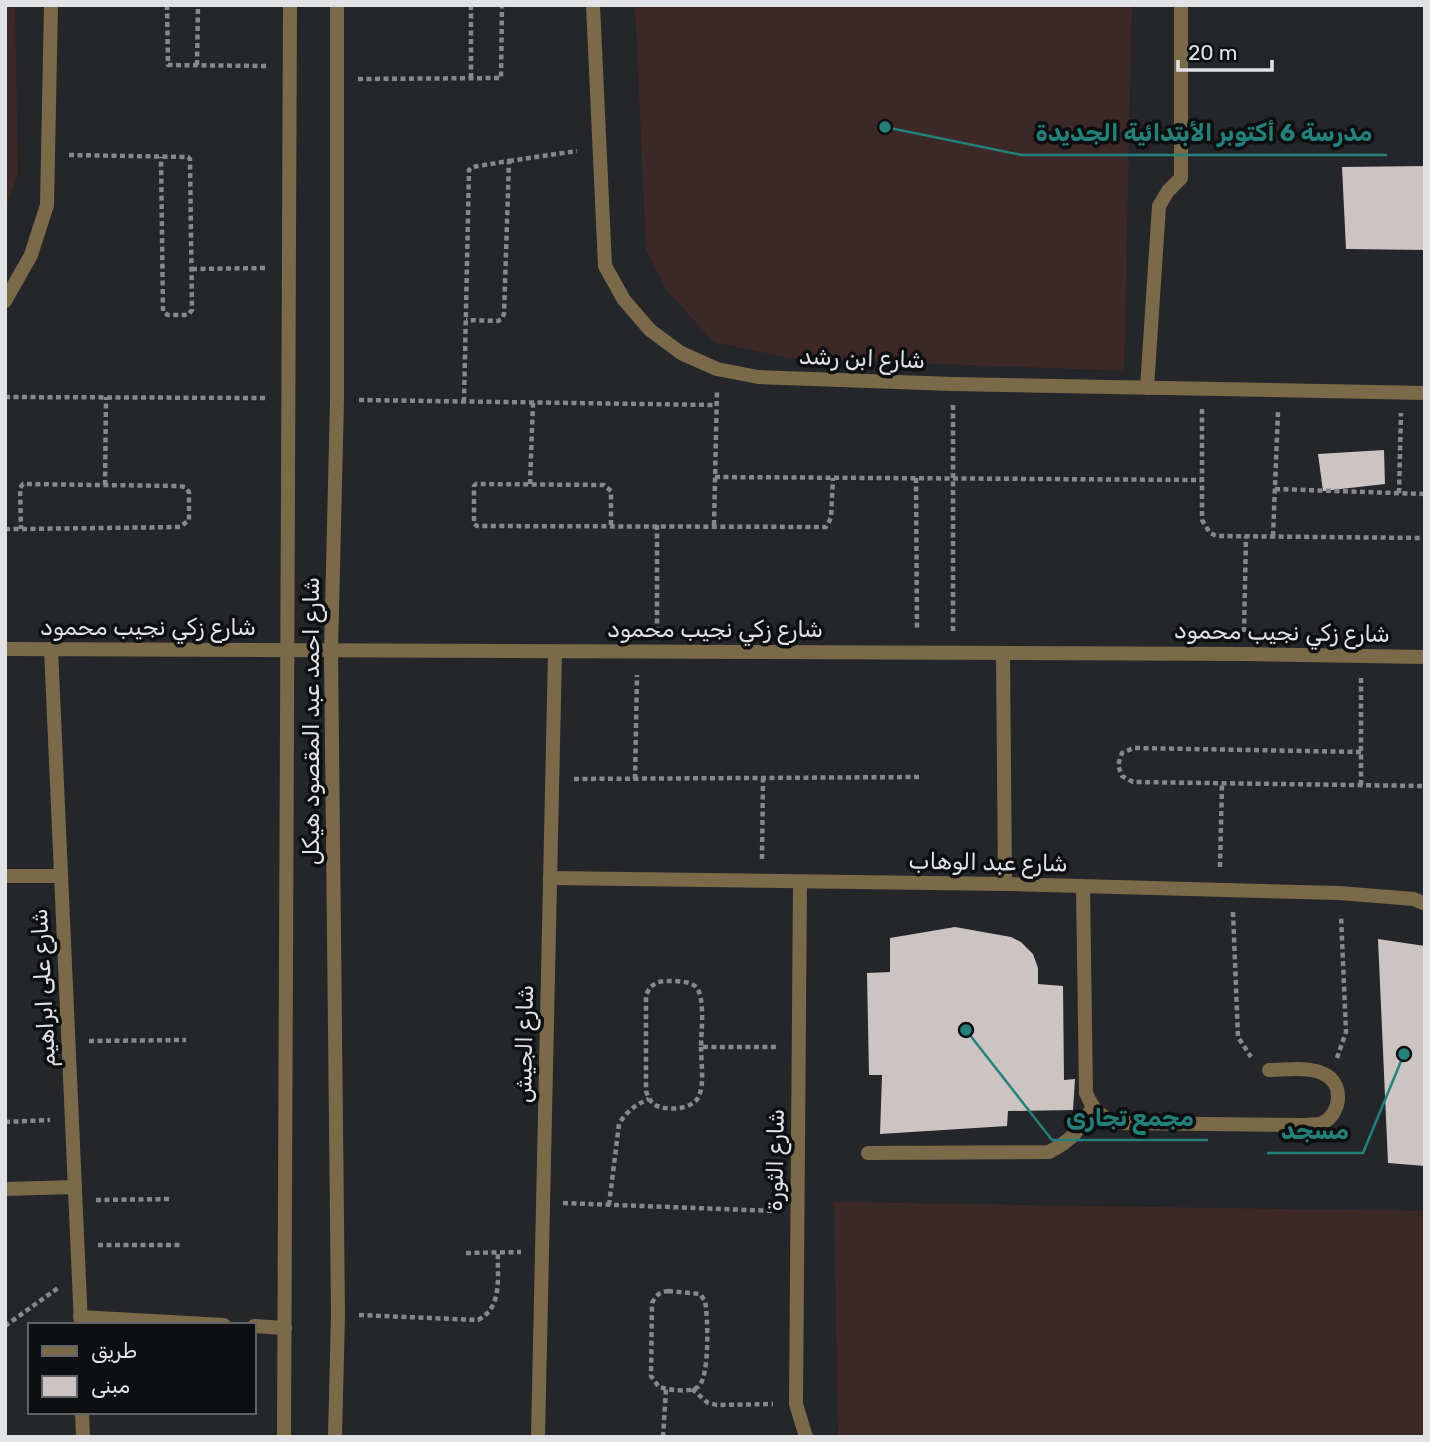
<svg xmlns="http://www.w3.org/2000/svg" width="1430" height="1442" font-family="Rubik,'Noto Sans Arabic',sans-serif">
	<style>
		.education { fill: #3c2827 }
		.building { fill: #cbc4c2 }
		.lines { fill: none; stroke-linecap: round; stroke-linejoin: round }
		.path { stroke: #86888b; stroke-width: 4.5; stroke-dasharray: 5 3.5; stroke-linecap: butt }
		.lane { stroke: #7b6a49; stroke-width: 14 }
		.street { stroke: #7b6a49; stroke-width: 14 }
		.labels { text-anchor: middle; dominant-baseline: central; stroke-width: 7; stroke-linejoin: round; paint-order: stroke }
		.street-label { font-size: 23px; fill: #e1e2e5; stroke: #0e0f11 }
		.leader { fill: none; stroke: #24817a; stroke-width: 2.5 }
		.callout-dot { fill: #24817a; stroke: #0e0f11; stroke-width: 2.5 }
		.callout-label { font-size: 24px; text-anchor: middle; font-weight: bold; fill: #24817a; stroke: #0e0f11; stroke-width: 7; stroke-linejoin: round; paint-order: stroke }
	</style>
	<rect width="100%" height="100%" fill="#24262a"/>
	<g class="education">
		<polygon points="5,5 15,5 18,173 5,211"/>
		<polygon points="635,5 1132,5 1124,371 789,358 714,342 666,290 646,249"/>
		<polygon points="834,1202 1425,1211 1425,1437 838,1437"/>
	</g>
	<g class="building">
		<polygon points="1425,166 1425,250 1346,249 1342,167"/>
		<polygon points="1384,450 1385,484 1323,491 1318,454"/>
		<polygon points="955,927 1011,937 1021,942 1033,954 1038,968 1038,984 1063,986 1064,1080 1075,1079 1073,1110 1008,1111 1007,1126 880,1134 882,1075 869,1075 867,973 890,972 890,938"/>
		<polygon points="1378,939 1425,946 1425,1166 1388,1163"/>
	</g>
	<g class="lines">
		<g class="path">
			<polyline points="167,5 168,65 268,66"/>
			<polyline points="197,65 198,5"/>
			<polyline points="471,78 471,5"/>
			<polyline points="358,79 501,78 502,5"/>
			<polyline points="69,155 188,157 190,159 192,310 188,315 168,315 163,312 161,157"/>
			<polyline points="509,161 577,151"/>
			<polyline points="192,269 267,268"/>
			<polyline points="5,397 266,398"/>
			<polyline points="359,400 716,405"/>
			<polyline points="464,402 469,170 472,167 509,161 504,314 502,319 498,321 466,320"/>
			<polyline points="953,405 953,631"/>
			<polyline points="1202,409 1202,520 1210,533 1217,536 1425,538"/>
			<polyline points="715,477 1202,480"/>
			<polyline points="916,478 917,631"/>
			<polyline points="530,484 533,403"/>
			<polyline points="105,485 106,397"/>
			<polyline points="1275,489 1425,494"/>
			<polyline points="1399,493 1401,413"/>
			<polyline points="611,525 611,491 604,485 476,484 474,486 474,524 477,526 826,527 831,518 833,478"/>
			<polyline points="657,525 657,629"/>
			<polyline points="714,525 717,390"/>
			<polyline points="5,529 21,529 180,527 189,520 189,492 185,487 179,486 23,484 20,488 21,529"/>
			<polyline points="1273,536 1278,412"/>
			<polyline points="1244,632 1246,536"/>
			<polyline points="1361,678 1361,785"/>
			<polyline points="1361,752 1134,748 1122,753 1118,765 1122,776 1133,782 1425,786"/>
			<polyline points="574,779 922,777"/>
			<polyline points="635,779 637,675"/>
			<polyline points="762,859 763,778"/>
			<polyline points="1220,867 1222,784"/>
			<polyline points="1233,912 1238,1037 1251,1057"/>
			<polyline points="89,1041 186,1040"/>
			<path d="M701,1047C701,1062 705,1086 698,1098C690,1110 667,1111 655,1105C650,1102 648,1096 646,1091V995C651,984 657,981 668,981C677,981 688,981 695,986C706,995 701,1033 701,1047H777"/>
			<polyline points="1337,1058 1346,1032 1341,915"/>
			<polyline points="5,1122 50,1120"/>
			<polyline points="96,1200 172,1199"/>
			<polyline points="563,1203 775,1211"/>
			<path d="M609,1205L619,1124C627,1111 635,1105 649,1099"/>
			<polyline points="98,1245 181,1245"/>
			<polyline points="466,1253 521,1252"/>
			<path d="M668,1291L700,1294L705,1301C708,1316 710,1378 698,1387C689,1393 669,1390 659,1387L651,1376L652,1303C656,1295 660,1292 668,1291Z"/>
			<path d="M359,1315L478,1320C503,1307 497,1278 498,1253"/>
			<polyline points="5,1326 58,1288"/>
			<polyline points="692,1389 708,1403 717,1405 773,1404"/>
			<polyline points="663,1437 666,1389"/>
		</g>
		<g class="lane">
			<polyline points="1147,388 1159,206 1168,191 1181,178 1181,5"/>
			<path d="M1083,886L1086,1093C1093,1110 1100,1116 1117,1123L1305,1125C1310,1124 1318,1125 1322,1123C1342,1114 1344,1083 1324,1074C1309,1066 1285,1070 1269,1070"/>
			<path d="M868,1153L1049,1152C1072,1140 1079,1131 1092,1108"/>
		</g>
		<g class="street">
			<polyline points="593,5 605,266 624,300 650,330 681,353 717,369 758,377 953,384 1425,393"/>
			<polyline points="5,301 31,255 47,205 51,5"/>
			<polyline points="5,649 1244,654 1425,657"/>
			<polyline points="51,649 81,1325"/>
			<polyline points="1003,653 1005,884"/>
			<polyline points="5,876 61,876"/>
			<polyline points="550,878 1005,884 1339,893 1414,899 1425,904"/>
			<polyline points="800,882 796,1404 806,1437"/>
			<polyline points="5,1189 75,1187"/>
			<polyline points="80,1317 224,1325"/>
			<polyline points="254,1326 285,1328"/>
			<polyline points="82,1412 83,1437"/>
			<polyline points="284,1437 290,5"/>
			<polyline points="335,1437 338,1314 331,651 337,400 337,5"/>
			<polyline points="538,1437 555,652"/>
		</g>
	</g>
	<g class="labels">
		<g class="street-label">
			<text transform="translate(862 358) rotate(2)">شارع ابن رشد</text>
			<text x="148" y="627">شارع زكي نجيب محمود</text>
			<text x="715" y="629">شارع زكي نجيب محمود</text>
			<text transform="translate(1282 632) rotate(1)">شارع زكي نجيب محمود</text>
			<text transform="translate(311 721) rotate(-90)">شارع احمد عبد المقصود هيكل</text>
			<text transform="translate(988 862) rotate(1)">شارع عبد الوهاب</text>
			<text transform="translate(43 988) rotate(-93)">شارع على ابراهيم</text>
			<text transform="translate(524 1044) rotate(-89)">شارع الجيش</text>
			<text transform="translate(775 1160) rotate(-89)">شارع الثورة</text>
		</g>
	</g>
	<path class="leader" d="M885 127L1022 155H1387M966 1030L1052 1140H1208M1404 1054L1363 1153H1267"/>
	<g class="callout-dot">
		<circle cx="885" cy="127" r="7"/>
		<circle cx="966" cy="1030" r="7"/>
		<circle cx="1404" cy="1054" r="7"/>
	</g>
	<g class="callout-label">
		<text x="1204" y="141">مدرسة 6 أكتوبر الأبتدائية الجديدة</text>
		<text x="1130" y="1126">مجمع تجارى</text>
		<text x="1315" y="1139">مسجد</text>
	</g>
	<rect width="1430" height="1442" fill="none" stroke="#e1e2e5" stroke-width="14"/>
	<rect x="28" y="1323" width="228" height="91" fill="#0e0f11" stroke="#626366" stroke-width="2"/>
	<rect x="42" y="1346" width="35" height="10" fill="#7b6a49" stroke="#626366" stroke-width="2"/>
	<text x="91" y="1358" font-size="21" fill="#e1e2e5">طريق</text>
	<rect x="42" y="1376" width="35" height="21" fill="#cbc4c2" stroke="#626366" stroke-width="2"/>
	<text x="91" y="1393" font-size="21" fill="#e1e2e5">مبنى</text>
	<path d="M1178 60v10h94v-10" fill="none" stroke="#e1e2e5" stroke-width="3.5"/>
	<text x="1188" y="60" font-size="21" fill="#e1e2e5" stroke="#0e0f11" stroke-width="5" paint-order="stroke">20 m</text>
</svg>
